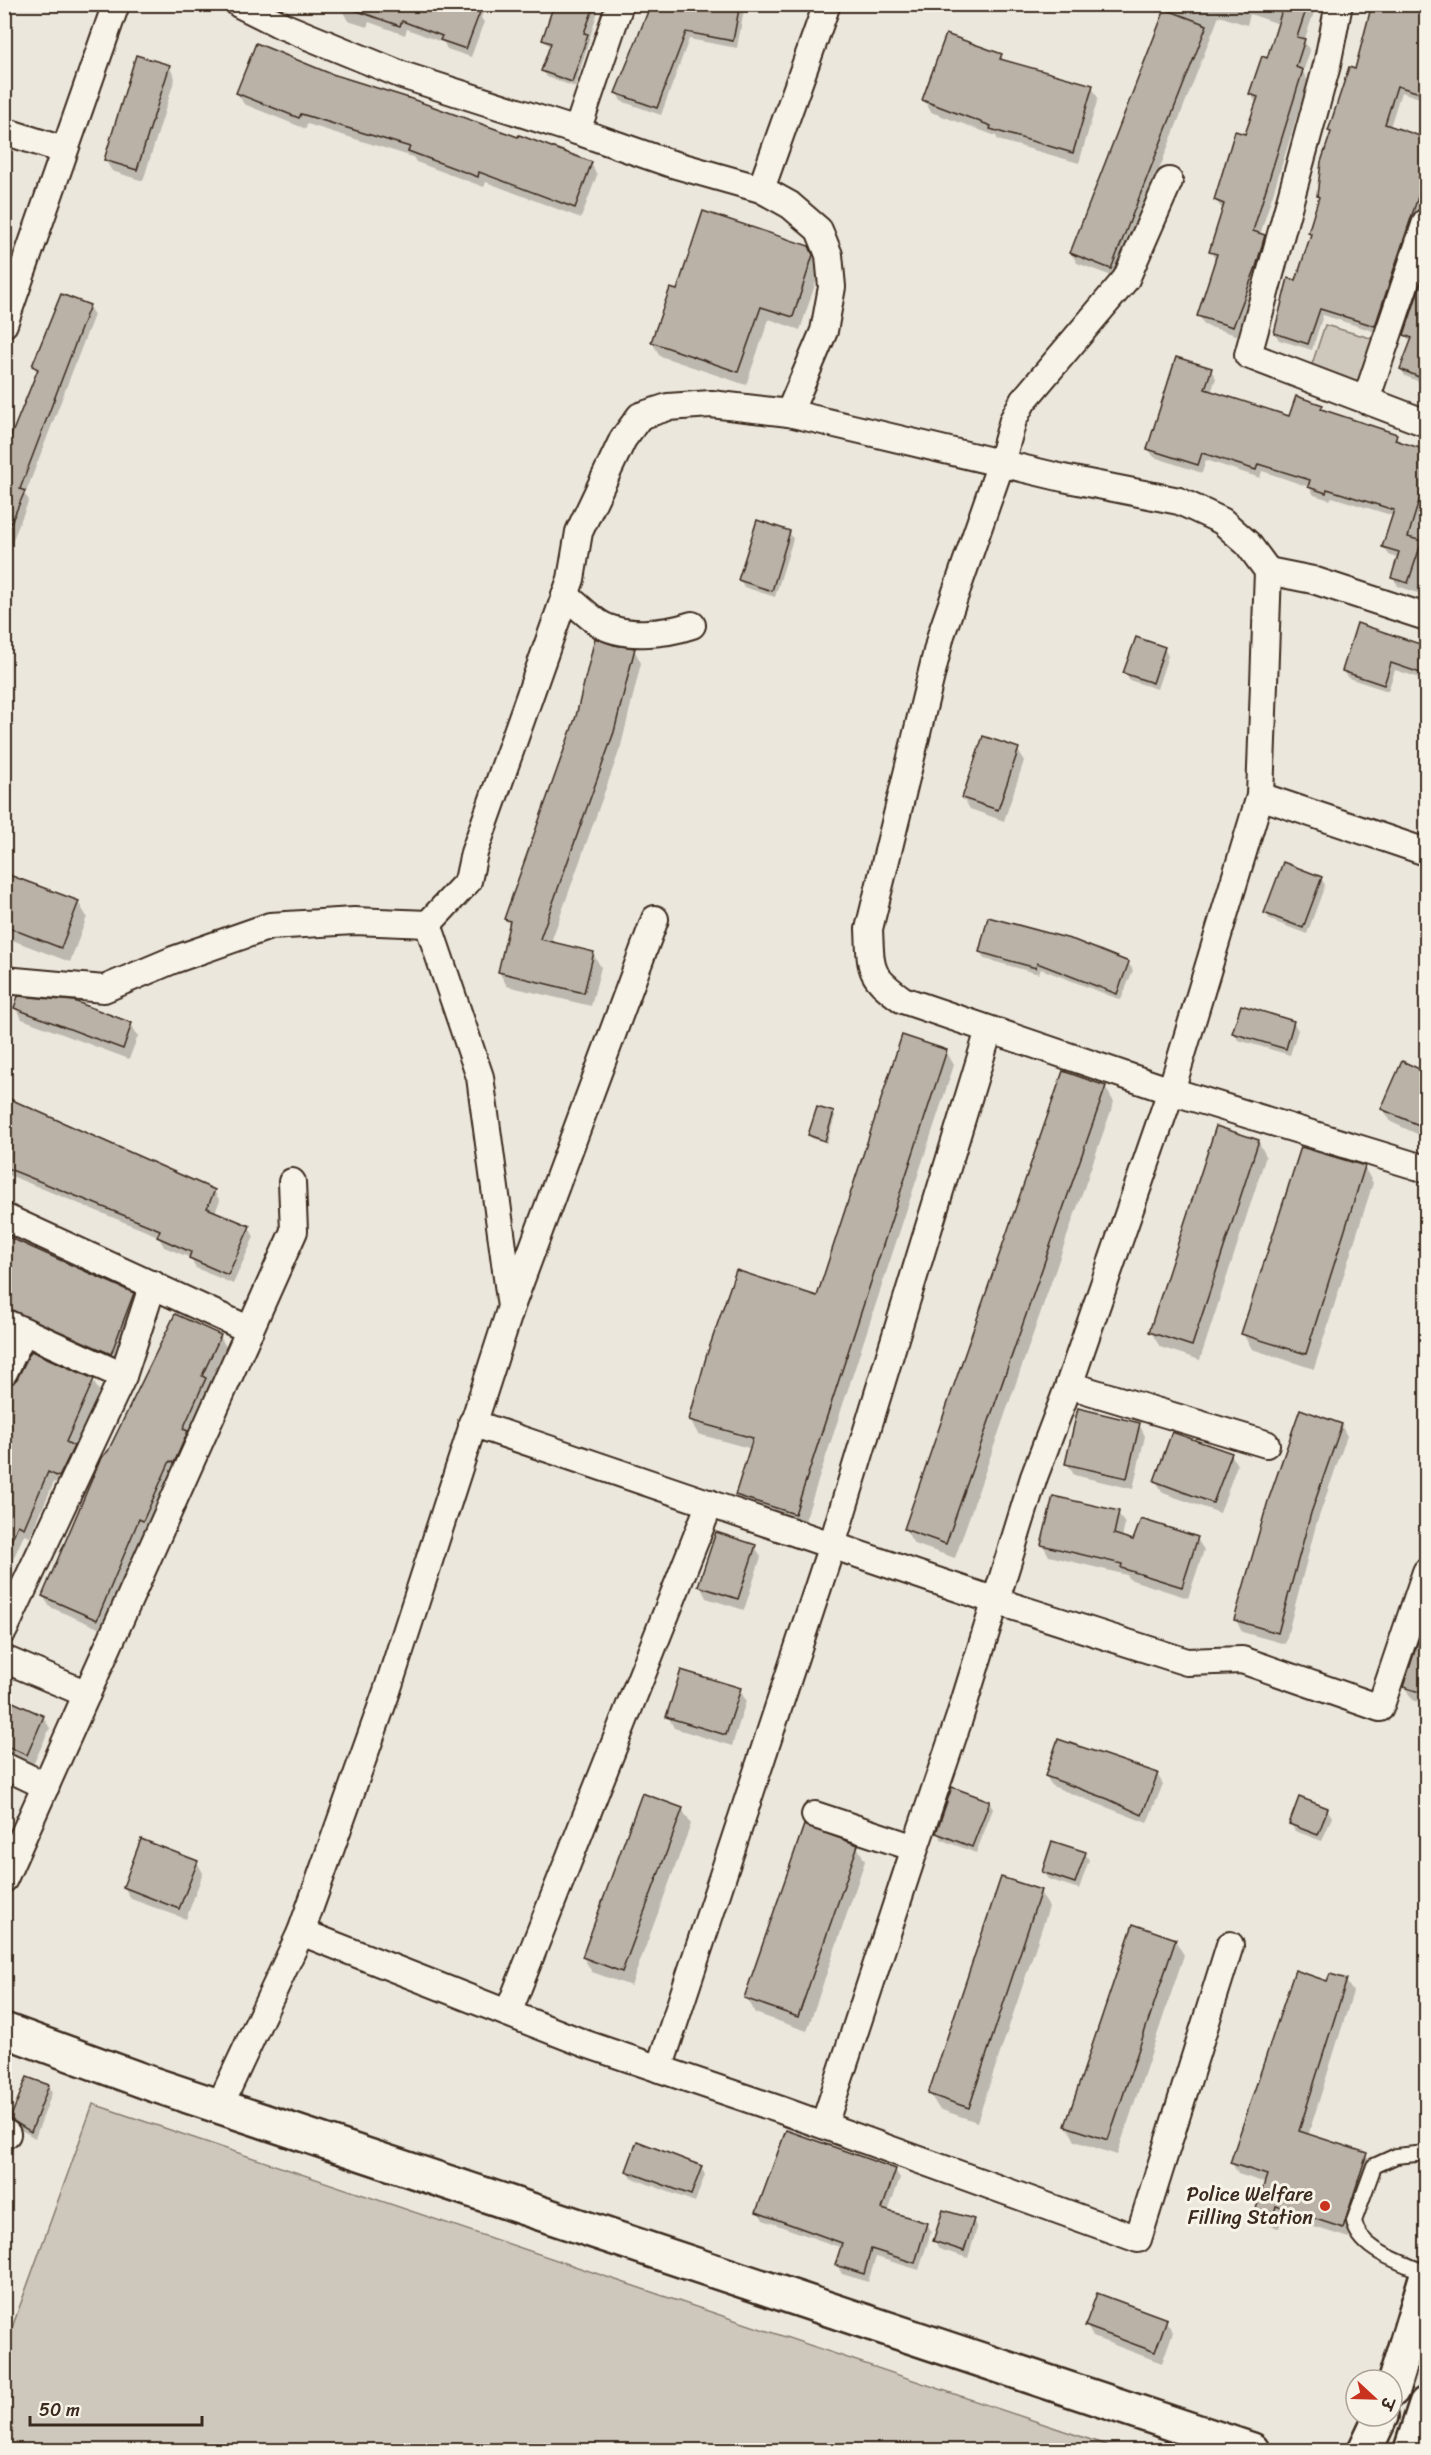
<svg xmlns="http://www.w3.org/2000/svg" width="1431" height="2455" font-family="Sriracha,'Playpen Sans Deva',sans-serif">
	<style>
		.green { fill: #cec8bc; stroke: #84796d; stroke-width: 1.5 }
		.shadow { fill: #0003 }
		.building { fill: #bab2a7; stroke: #3b2a1e; stroke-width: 1.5 }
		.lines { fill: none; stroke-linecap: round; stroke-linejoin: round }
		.service-casing { stroke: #3b2a1e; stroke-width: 18 }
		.minor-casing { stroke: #3b2a1e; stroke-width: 30 }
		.tertiary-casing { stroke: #3b2a1e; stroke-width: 38 }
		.secondary-casing { stroke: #3b2a1e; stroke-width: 38 }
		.service { stroke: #f7f3e8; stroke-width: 14 }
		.minor { stroke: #f7f3e8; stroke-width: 26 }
		.tertiary { stroke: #f7f3e8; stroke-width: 33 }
		.secondary { stroke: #f7f3e8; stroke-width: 33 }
		.poi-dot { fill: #c8321e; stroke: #f7f3e8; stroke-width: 2 }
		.labels { text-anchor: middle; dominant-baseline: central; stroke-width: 6; stroke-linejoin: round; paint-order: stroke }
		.poi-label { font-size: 20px; fill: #3b2a1e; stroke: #f7f3e8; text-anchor: end }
	</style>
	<rect width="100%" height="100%" fill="#ece7dc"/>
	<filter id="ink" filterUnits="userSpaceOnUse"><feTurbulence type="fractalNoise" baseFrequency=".0167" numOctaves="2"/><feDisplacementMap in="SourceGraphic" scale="12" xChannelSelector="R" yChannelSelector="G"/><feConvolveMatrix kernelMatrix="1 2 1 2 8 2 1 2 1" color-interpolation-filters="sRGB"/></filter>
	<g filter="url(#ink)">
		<g class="green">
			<polygon points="1325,325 1374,339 1361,389 1311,367"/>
			<polygon points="93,2104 1121,2450 5,2450 5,2347"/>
		</g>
		<g class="shadow">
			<polygon points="345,4 486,4 481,18 484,22 471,57 447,49 444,43 407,29 405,35 369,22 367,27 348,21 343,12"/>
			<polygon points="570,4 600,4 575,87 547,77 543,70 551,47 543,40"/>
			<polygon points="652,4 745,4 737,48 689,39 661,115 621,101 617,93"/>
			<polygon points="1168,4 1317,4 1304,41 1310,51 1303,72 1308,81 1260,235 1270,246 1261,277 1239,336 1204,325 1199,315 1216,261 1211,252 1224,211 1215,200 1246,136 1257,105 1251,94 1268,60 1279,24 1250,14 1247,25 1219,16 1117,278 1077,263 1071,253"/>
			<polygon points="1379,4 1426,4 1426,100 1401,92 1390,127 1426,139 1426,190 1379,333 1323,315 1312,350 1279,340 1275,333 1297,282 1312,237 1310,233 1320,200 1318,196 1332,134 1330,131 1356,71"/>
			<polygon points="1001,56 1004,61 1092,87 1098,98 1079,163 998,140 996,136 931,112 924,100"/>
			<polygon points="169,66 175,78 143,181 112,171 105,160"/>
			<polygon points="329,75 591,163 597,175 581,218 486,182 484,187 416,162 413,157 307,124 306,129 244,104 237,93"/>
			<polygon points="808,247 820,270 800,330 769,319 746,385 660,356 652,342 678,292"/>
			<polygon points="1424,279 1426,280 1426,389 1425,384 1405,376 1401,369 1412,343 1405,335"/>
			<polygon points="89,307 94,315 25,495 29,500 10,547 12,551 4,573 4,457 38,374 34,366"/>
			<polygon points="1211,370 1216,378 1211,393 1290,418 1322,406 1325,412 1396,435 1400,443 1426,451 1426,596 1398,586 1393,577 1399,559 1389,555 1384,547 1394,516 1332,497 1330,500 1314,495 1309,487 1262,471 1260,478 1206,460 1202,473 1154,457 1148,449"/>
			<polygon points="789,532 793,539 775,597 744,587 740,580"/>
			<polygon points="1358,625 1426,646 1426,680 1395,670 1388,691 1348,678 1343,671"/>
			<polygon points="614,647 634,649 641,663 621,746 551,942 593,954 601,967 591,1006 507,986 499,972 510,926 506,919 577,717"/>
			<polygon points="1164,648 1168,656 1157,689 1129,680 1125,672"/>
			<polygon points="1018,750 1024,761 1004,821 970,809 963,798"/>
			<polygon points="4,874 78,902 87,917 70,962 4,937"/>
			<polygon points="1321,878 1325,885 1307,934 1270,920 1266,913"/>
			<polygon points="980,952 1128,963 1133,970 1121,1000 1041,969 1039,974 985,959"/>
			<polygon points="4,1001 12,1012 4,1028"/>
			<polygon points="15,1008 131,1024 138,1036 129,1059 22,1019"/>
			<polygon points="1293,1022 1298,1030 1290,1055 1238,1040 1234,1033"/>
			<polygon points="946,1051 954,1065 803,1527 745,1509 737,1495 752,1449 698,1434 690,1420 818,1298"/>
			<polygon points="1403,1063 1426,1073 1426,1138 1391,1122 1383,1109"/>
			<polygon points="1105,1087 1114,1102 955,1558 914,1544 905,1529"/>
			<polygon points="833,1113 835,1116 827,1143 811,1138 810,1135"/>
			<polygon points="4,1116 214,1191 220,1201 215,1212 249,1227 254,1237 233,1284 196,1268 191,1258 164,1247 158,1236 4,1173"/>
			<polygon points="1258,1141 1266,1156 1200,1360 1160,1347 1151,1332"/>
			<polygon points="1364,1167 1373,1183 1314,1369 1252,1349 1243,1334"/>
			<polygon points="4,1237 133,1294 139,1305 117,1363 4,1320"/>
			<polygon points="220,1336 226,1347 209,1386 211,1390 149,1531 145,1529 103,1630 50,1607 43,1596"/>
			<polygon points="93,1381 99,1391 74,1448 79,1457 65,1487 54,1482 30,1537 24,1535 4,1579 4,1388 14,1385"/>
			<polygon points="1139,1424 1145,1436 1133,1489 1074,1475 1067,1463"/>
			<polygon points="1341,1425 1347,1436 1316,1525 1285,1644 1242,1632 1236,1620"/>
			<polygon points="1231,1454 1237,1465 1220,1513 1163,1493 1156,1481"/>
			<polygon points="1118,1513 1125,1524 1122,1538 1134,1542 1197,1539 1204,1550 1188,1598 1129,1579 1127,1575 1049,1556 1043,1545"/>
			<polygon points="755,1546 761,1557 744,1610 706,1598 700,1586"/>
			<polygon points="1426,1622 1426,1705 1412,1700 1405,1687"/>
			<polygon points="740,1690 746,1701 732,1746 674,1728 668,1716"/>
			<polygon points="4,1700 43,1717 50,1728 33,1765 4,1753"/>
			<polygon points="1157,1774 1163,1784 1147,1823 1052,1786 1046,1776"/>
			<polygon points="989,1802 993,1809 976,1853 942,1840 938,1833"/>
			<polygon points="682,1809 691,1824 631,1986 592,1972 583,1957"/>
			<polygon points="1327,1809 1332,1817 1322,1841 1295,1831 1291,1824"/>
			<polygon points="857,1846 865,1861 807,2031 755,2013 746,1998"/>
			<polygon points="1085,1853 1089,1860 1079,1889 1048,1879 1043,1872"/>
			<polygon points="197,1862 203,1873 186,1919 131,1899 124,1887"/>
			<polygon points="1040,1892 1049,1907 977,2122 939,2109 930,2094"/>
			<polygon points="1175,1940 1184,1955 1117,2155 1075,2141 1067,2126"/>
			<polygon points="1346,1981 1353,1992 1308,2136 1366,2155 1372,2166 1349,2238 1282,2217 1279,2228 1263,2224 1257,2212 1266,2183 1238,2174 1232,2163 1328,1983"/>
			<polygon points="48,2086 52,2093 35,2138 16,2127 12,2119"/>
			<polygon points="701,2167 705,2175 695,2202 632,2178 628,2171"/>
			<polygon points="895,2170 900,2178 888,2212 926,2224 931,2232 919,2270 876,2257 868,2282 842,2274 837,2265 842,2248 763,2220 758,2211"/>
			<polygon points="973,2220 977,2228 968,2258 939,2249 935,2241"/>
			<polygon points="1166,2321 1173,2332 1162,2363 1093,2337 1087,2326"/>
		</g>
		<g class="building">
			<polygon points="347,4 459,4 480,12 466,49 440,40 442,36 402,21 400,26 346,7"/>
			<polygon points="554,4 595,4 584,33 588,34 572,82 541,71 551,43 542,40"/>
			<polygon points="651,4 740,4 733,41 686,32 657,108 615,93"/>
			<polygon points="1284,4 1308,4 1297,37 1305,39 1296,67 1303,70 1253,231 1265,235 1256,267 1233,327 1197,316 1217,254 1209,252 1224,204 1214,200 1235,131 1245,134 1258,97 1249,94 1262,56 1267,58"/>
			<polygon points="1372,4 1426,4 1426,95 1397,86 1385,124 1426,138 1426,173 1375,326 1320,309 1308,344 1274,333 1288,278 1296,280 1311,234 1308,233 1319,197 1317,196 1321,162 1331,132 1328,131 1349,67 1355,69"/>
			<polygon points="1165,9 1207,25 1111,269 1070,253"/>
			<polygon points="946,34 1002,54 1000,59 1093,85 1073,153 990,129 991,126 922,100"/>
			<polygon points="256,43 329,73 409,98 518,137 519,135 592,162 575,208 479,172 478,177 408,151 410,147 301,114 299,118 236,93"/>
			<polygon points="136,55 170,65 137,170 104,160"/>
			<polygon points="703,211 809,246 813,255 793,317 761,307 738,372 651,342 670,288 677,290"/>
			<polygon points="1423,277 1426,279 1426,380 1400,369 1412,338 1404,335"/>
			<polygon points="61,294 90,305 20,489 25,491 4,539 4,453 38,369 32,366"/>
			<polygon points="1176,357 1212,368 1205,389 1289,416 1296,396 1323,405 1321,409 1397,434 1395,440 1426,450 1426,478 1408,537 1422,541 1408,583 1391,578 1399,552 1382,547 1394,510 1327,489 1326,493 1308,487 1310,480 1258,464 1256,470 1202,453 1198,465 1147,449"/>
			<polygon points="757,520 790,531 772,591 738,580"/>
			<polygon points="1357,623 1426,646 1426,675 1391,663 1384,685 1342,671"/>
			<polygon points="1136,637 1165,647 1153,683 1123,673"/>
			<polygon points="595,638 614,645 635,648 614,732 540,939 594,952 584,993 498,972 510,921 504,919 576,716"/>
			<polygon points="983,736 1019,748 998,810 962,798"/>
			<polygon points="1283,862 1322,877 1303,928 1264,913"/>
			<polygon points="4,873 79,901 61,948 4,926"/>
			<polygon points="988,917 1074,940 1129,962 1117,994 1037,963 1036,968 979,952"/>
			<polygon points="18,996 74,1001 132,1023 123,1049 14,1008"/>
			<polygon points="1241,1005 1294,1021 1286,1049 1232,1033"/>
			<polygon points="902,1035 947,1050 795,1514 735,1495 753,1438 689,1420 706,1357 736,1270 817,1296"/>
			<polygon points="1402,1061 1426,1072 1426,1128 1381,1109"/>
			<polygon points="1063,1071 1106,1086 946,1544 904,1529"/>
			<polygon points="10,1099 215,1190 207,1208 250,1226 228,1275 189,1258 191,1252 157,1237 160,1230 4,1167 4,1112"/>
			<polygon points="817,1107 834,1112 825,1141 808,1135"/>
			<polygon points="1216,1126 1259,1140 1192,1346 1149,1332"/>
			<polygon points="1301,1147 1365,1166 1306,1354 1241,1334"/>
			<polygon points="4,1235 134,1293 111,1354 4,1307"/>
			<polygon points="175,1314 221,1335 202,1376 206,1378 183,1429 188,1431 174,1463 170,1461 143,1521 139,1519 97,1620 42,1596 101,1458 108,1451"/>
			<polygon points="31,1351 94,1379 66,1442 74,1446 59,1477 48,1472 24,1528 18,1525 4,1557 4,1387 17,1379"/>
			<polygon points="1078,1408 1140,1423 1127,1478 1065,1464"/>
			<polygon points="1300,1409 1342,1424 1311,1513 1278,1633 1234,1620 1268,1501"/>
			<polygon points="1172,1432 1232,1453 1213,1503 1154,1481"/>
			<polygon points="1053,1496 1119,1511 1114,1534 1133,1540 1141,1519 1198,1537 1182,1587 1121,1568 1122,1564 1041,1545"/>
			<polygon points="716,1532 756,1545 738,1599 698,1586"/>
			<polygon points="1426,1617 1426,1694 1403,1687"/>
			<polygon points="681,1670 741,1688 726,1735 666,1717"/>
			<polygon points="4,1698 44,1716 27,1755 4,1745"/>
			<polygon points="1058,1739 1158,1773 1142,1815 1108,1799 1045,1776"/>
			<polygon points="952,1787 990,1801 972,1847 936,1833"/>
			<polygon points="642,1793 683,1808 622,1972 582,1957"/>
			<polygon points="1299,1797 1328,1808 1318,1835 1289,1824"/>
			<polygon points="804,1825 858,1845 798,2017 744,1998"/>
			<polygon points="141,1839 198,1861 179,1909 123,1887"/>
			<polygon points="1052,1841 1086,1852 1075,1883 1042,1872"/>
			<polygon points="1001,1877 1041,1890 969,2108 928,2094"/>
			<polygon points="1133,1924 1176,1939 1108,2140 1065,2126"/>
			<polygon points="1295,1970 1327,1981 1330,1974 1347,1979 1299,2131 1367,2153 1343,2228 1276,2206 1273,2218 1255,2212 1267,2175 1230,2163"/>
			<polygon points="27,2077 49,2085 31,2132 10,2119"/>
			<polygon points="786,2130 896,2169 882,2209 927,2223 915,2263 871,2249 864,2274 835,2265 842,2243 756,2212"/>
			<polygon points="637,2141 702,2166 691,2195 626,2171"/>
			<polygon points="943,2210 974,2219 964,2251 933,2241"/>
			<polygon points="1097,2293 1167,2319 1155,2352 1085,2326"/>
		</g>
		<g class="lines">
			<defs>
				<path id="service" d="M1426,2153L1396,2156L1374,2166L1354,2221C1359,2251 1402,2262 1426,2273"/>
				<g id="minor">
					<polyline points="239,4 283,26 402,75 577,131"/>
					<polyline points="620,4 577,131 669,163 761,189 790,205 819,230 829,255 832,287 824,331 789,413"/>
					<polyline points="1339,4 1327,65 1248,355 1426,423"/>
					<polyline points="4,131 63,150"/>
					<path d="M1169,181L1126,279L1023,401L1013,420L1001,463L941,635L869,929C871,970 868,975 903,1000L1171,1091L1426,1169"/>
					<polyline points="761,189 827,4"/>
					<polyline points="4,324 116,4"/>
					<polyline points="1366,400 1426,222"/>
					<polyline points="1268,571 1313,580 1426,617"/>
					<path d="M565,595C576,604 586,614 597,622C621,639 666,634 692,625"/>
					<polyline points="1260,796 1426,852"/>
					<polyline points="4,980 104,989 173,960 270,926 354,921 428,924 468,881 474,853 571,579 579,532 623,439 640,416 668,407 711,404 789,413 1063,478 1179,501 1222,521 1248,544 1268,571 1260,796 1171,1091 1069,1385 1034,1477 959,1719 915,1848 815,1815"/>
					<polyline points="4,1217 250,1330"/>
					<polyline points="512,1304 655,919"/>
					<polyline points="4,1322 123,1376"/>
					<polyline points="4,1372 24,1331"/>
					<polyline points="1069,1385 1266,1444"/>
					<polyline points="472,1423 996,1601 1187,1662 1242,1660 1380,1708 1426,1572"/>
					<polyline points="4,1630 123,1376 153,1284"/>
					<polyline points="4,1659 87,1694"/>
					<polyline points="4,1766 46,1786"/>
					<polyline points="4,1879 294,1231 292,1182"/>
					<polyline points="301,1932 586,2044 781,2110 1138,2239 1230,1945"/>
					<polyline points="508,2013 710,1503"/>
					<polyline points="659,2069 832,1545 989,1030"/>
					<polyline points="219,2107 301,1932 387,1691 511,1307 480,1077 428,924"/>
					<polyline points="824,2125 915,1848"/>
					<polyline points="4,2133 7,2134"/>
				</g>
				<polyline id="tertiary" points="4,2030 152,2084 1252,2450"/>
				<g id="secondary">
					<polyline points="1392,2390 1426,2278"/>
					<polyline points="1365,2450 1381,2416"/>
					<polyline points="1411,2450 1426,2404"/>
				</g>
			</defs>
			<use href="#service" class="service-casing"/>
			<use href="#minor" class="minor-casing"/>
			<use href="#tertiary" class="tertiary-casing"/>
			<use href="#secondary" class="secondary-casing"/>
			<use href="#service" class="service"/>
			<use href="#minor" class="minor"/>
			<use href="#tertiary" class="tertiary"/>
			<use href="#secondary" class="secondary"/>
		</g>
	</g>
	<circle class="poi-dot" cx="1325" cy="2206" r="6"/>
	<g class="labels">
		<g class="poi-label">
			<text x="1313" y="2194">Police Welfare<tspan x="1313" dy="23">Filling Station</tspan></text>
		</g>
	</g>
	<rect width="1431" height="2455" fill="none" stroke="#f7f3e8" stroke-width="24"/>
	<rect x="12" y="12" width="1407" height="2431" fill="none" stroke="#3b2a1e" stroke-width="2" filter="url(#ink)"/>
	<g transform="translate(1374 2398) rotate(112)"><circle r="28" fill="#f7f3e8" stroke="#aca397" stroke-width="1.5"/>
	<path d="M0-4.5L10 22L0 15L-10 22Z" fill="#c8321e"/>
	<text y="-9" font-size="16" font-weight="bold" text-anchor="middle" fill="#3b2a1e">उ</text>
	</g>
	<path d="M30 2416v9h172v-9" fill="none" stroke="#3b2a1e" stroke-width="3"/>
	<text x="39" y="2416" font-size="18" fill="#3b2a1e" stroke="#f7f3e8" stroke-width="4.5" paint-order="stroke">50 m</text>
</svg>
